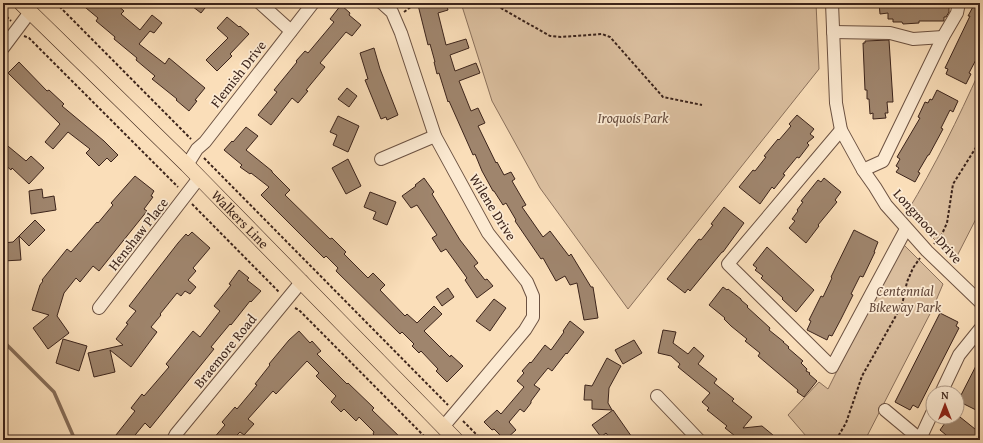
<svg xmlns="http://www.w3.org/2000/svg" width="983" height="443" font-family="'Gentium Book Plus',serif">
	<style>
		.green { fill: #dabe9e; stroke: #8b715c }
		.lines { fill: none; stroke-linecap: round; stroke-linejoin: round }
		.stream { stroke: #876e59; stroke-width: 3.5 }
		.building { fill: #9f856d; stroke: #3c241b }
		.minor-casing { stroke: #6c5242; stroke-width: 14 }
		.major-casing { stroke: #3c241b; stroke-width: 16 }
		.path { stroke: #3c241b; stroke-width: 2; stroke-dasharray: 3 2; stroke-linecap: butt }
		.minor { stroke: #fcead2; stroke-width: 12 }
		.major { stroke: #fadeb9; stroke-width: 15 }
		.labels { text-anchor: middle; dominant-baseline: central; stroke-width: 3.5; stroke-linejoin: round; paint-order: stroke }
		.street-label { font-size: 14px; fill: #3c241b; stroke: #fcead2 }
		.park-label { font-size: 14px; font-style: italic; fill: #644a3c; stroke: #fcead2 }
	</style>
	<rect width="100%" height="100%" fill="#fadeb9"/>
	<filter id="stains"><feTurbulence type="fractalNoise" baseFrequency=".005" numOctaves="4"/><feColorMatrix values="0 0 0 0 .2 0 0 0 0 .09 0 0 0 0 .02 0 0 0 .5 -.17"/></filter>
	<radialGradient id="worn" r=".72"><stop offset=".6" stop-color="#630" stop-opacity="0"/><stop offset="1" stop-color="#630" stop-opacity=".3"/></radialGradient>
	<g class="green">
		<polygon points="461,3 816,3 819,69 628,309 540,188 492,101"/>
		<path d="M980,70V211L955,260L907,212C935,166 958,119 980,70Z"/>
		<polygon points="902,243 943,284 932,310 865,440 804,440 806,436 788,415 819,382 828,389 900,245"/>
	</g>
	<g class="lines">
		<polyline class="stream" points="3,341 54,392 75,440"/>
	</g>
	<g class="building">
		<polygon points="80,3 115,3 124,11 121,14 140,30 152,15 162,23 154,33 150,31 139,44 165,64 169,58 205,88 195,100 197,101 189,111 176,100 177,99 152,79 155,76 136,60 137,58 114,39 115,37 96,21 98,18"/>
		<polygon points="188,3 209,3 201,13"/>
		<polygon points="427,3 446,3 448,10 438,13 446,45 466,39 469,48 450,55 455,71 476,63 480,73 459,81 471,111 478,108 485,123 478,126 496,163 497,162 504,175 511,172 515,179 512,181 526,205 522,207 543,237 550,231 569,256 571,254 591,287 593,287 598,318 584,320 577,283 570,285 565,276 556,281 543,258 541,259 515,221 516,220 506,203 503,205 494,191 493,191 482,171 475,154 473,155 449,101 448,102 439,73 437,74 434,62 435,62 430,44 428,45 418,5"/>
		<polygon points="879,3 949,3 949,12 946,17 944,17 944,21 919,21 919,23 903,24 902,22 893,22 893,19 888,19 888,13 880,14"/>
		<polygon points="975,3 980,3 980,52 969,73 971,74 966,84 946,74 948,69 945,68 970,16 968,16"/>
		<polygon points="341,5 350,13 349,15 361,25 352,36 346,32 320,63 325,67 306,90 308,91 298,103 292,98 271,125 258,115 277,92 274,90 297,62 296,61 305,51 308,53 334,22 330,19"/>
		<polygon points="227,17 239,27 240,26 249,34 230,54 232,56 217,71 206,60 228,38 217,28"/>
		<polygon points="889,40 893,102 887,102 888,113 885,113 886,118 873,119 873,113 870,114 869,99 867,99 867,90 865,90 863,43 865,43 865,41"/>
		<polygon points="374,48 380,69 398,115 387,120 386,117 381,119 365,80 368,79 360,53"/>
		<polygon points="19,62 47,91 49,90 64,104 62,106 104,141 118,155 111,162 107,158 99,166 86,153 90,149 68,132 53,149 45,142 60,124 8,73"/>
		<polygon points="347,88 357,96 349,107 338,99"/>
		<polygon points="937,90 958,101 953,112 950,110 941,128 943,129 929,155 928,155 918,172 920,173 915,182 896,172 899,168 896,166 900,159 897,157 920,118 918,117 925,102 928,103 930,99 932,100"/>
		<polygon points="797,115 814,129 810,134 814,137 807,143 809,145 799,158 797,157 783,174 785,175 774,189 772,187 760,204 739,187 753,170 755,171 766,157 764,156 778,139 779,140 791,126 789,124"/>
		<polygon points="338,116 359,126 348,152 333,145 337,135 330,132"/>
		<polygon points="246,127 258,136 246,150 272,171 272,172 290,190 285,195 330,239 332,238 346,252 344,254 368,278 373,273 385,285 380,290 405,316 407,314 417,323 434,306 442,314 424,331 450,357 451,355 463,366 447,382 436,371 438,369 421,351 419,353 412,346 414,344 402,332 400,334 336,271 338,268 326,256 324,258 261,195 269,187 251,173 250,174 240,167 242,165 224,150 232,141 233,142"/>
		<polygon points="3,142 26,161 31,156 44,168 29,184 12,168 11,170 3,163"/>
		<polygon points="348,159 361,186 346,194 332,168"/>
		<polygon points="135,176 154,191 151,196 153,197 144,209 147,211 99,271 93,266 80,282 76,278 64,293 57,316 69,333 48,349 33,328 49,315 32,310 40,285 43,281 42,280 67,249 71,252 97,222 98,223 113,205 111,203"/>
		<polygon points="424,178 434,192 432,194 460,240 478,263 474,266 485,280 487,279 493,286 477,298 465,280 467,278 446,249 441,252 432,238 437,235 417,205 411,208 402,196 416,186 415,185"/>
		<polygon points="824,178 841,192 835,200 837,202 818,225 819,226 806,243 789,228 795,221 792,219 798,211 797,210 803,202 801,201 818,180 821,182"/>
		<polygon points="42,189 43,198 54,196 56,210 31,214 29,191"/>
		<polygon points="370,192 396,202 387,225 373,219 376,212 364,207"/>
		<polygon points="724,207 744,223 723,252 722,252 690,291 688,289 685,293 667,279 699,239 701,240 713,225 711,224"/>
		<polygon points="35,220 45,230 29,246 19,236"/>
		<polygon points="854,230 878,242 874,252 875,252 863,277 860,276 851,294 853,295 841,319 832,336 829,335 827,340 807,330 811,321 809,320 821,296 823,297 832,278 831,277"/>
		<polygon points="192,232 210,248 193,268 196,271 188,280 196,287 190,294 185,291 181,296 177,293 160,314 161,315 151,327 157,332 131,367 110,350 115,372 94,377 88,353 123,345 116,339 128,324 126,323 136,311 129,306 178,243 186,234 188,236"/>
		<polygon points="19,236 21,260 3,261 3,243 13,242"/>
		<polygon points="767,247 814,290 796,312 782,299 783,298 761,278 763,276 755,270 757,268 753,265"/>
		<polygon points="239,270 249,278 247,280 261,291 251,302 250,301 231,325 230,324 211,347 214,349 150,428 145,423 131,440 112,440 135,411 131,408 142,394 144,396 169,367 166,364 193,331 200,337 220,311 214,306 231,285 229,284"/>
		<polygon points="723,287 727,290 728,289 741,299 741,300 748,306 747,307 770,328 769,330 784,342 783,342 789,347 788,348 803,361 801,363 807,369 806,371 810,373 809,374 817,381 804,397 797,392 798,390 758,356 760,353 745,341 747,339 731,326 724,319 725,318 709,305"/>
		<polygon points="448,288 454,297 442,306 436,297"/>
		<polygon points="494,299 506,308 490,331 476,321"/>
		<polygon points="940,313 958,322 956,326 959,328 918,408 913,405 910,410 895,402"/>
		<polygon points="570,321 584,332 567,354 566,353 552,371 548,368 534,385 540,389 531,401 531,403 524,412 520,409 509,422 516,430 505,440 494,429 492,430 484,422 497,410 501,414 524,387 517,381 524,373 522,371 530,362 531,363 545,345 551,350 564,332 563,331"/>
		<polygon points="663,330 676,332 673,343 688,354 694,347 704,356 698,364 717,379 714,383 734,399 732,401 752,417 743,428 762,426 779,440 740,440 725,428 727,426 707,410 709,408 702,402 710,393 678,367 680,364 671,356 658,353"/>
		<polygon points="299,331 310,343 312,341 321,351 317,354 347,384 348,383 374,408 372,410 403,440 379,440 373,434 374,432 359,417 356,421 344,409 341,412 331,402 336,396 316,376 319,373 307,361 276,394 273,391 248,419 254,424 244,435 240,432 232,440 212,440 225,425 222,422 235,407 237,409 257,385 255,384 270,365 269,364 289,340"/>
		<polygon points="63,339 87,346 79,371 56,363"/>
		<polygon points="634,340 642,353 623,364 615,350"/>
		<polygon points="607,358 621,366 609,388 608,403 612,410 592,409 592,400 584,400 585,385 592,386"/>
		<polygon points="980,358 980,412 958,401"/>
		<polygon points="613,410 634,440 612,440 606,433 601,437 592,425"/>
		<polygon points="938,417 960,417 980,433 980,440 952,440 940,430 945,423"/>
	</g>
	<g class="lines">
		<defs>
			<g id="minor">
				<polyline points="260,3 291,31"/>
				<polyline points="382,3 392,12 401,33 435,136 488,233 527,282 533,296 533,317 525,330 443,427"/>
				<polyline points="832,3 836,103 841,130 863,170 875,187 886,205 927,251 980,302"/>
				<polyline points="833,32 890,33 913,39 943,37"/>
				<polyline points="3,48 30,12"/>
				<polyline points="841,130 728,264 832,367 906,229"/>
				<polyline points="381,159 435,136"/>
				<polyline points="187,165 197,149 205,142 313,3"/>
				<polyline points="863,170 883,161 943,37 957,13 959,3"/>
				<polyline points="99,308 199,178"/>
				<polyline points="941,393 959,355 980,329"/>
				<polyline points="657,396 699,440"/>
				<polyline points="885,410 921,440"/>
				<polyline points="920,439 933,411"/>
				<polyline points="173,440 176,434 302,281"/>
			</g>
			<g id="major">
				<path id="s1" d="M21,3L187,165L456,440"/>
			</g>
		</defs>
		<use href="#minor" class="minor-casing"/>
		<use href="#major" class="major-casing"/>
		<g class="path">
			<polyline points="56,3 191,139"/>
			<polyline points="492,3 550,36 561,37 602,34 610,37 663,97 702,105"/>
			<polyline points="404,12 416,3"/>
			<polyline points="3,13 11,21"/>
			<polyline points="24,36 29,38 178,187"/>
			<polyline points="204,158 448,405"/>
			<polyline points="192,204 279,292"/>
			<polyline points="934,244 942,234 947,223 953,184 980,141"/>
			<polyline points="295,308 299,310 428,440"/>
			<polyline points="463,421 482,440"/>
			<polyline points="836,440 846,423 862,376 902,305 907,282 913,268 920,258"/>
		</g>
		<use href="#minor" class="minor"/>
		<use href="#major" class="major"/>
	</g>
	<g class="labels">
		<g class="street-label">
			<text transform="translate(238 74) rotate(-52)">Flemish Drive</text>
			<text transform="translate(493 207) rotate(58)">Wilene Drive</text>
			<text stroke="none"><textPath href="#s1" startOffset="308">Walkers Line</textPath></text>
			<text transform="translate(928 226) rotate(48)">Longmoor Drive</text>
			<text transform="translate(138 234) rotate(-52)">Henshaw Place</text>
			<text transform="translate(225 351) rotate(-51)">Braemore Road</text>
		</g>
		<g class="park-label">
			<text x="633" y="118">Iroquois Park</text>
			<text x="905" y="291">Centennial<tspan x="905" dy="16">Bikeway Park</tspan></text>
		</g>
	</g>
	<rect width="983" height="443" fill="none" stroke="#fadeb9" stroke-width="16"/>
	<rect x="4" y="4" width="975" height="435" fill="none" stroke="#3c241b" stroke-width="2"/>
	<rect x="8" y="8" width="967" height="427" fill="none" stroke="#3c241b"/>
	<g transform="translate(945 405)"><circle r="19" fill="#fcead2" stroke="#af9b89"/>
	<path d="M0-3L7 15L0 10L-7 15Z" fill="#8f2418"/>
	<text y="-6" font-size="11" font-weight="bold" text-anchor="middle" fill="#3c241b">N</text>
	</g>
	<rect width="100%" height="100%" filter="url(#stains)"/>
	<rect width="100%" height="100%" fill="url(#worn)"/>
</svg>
